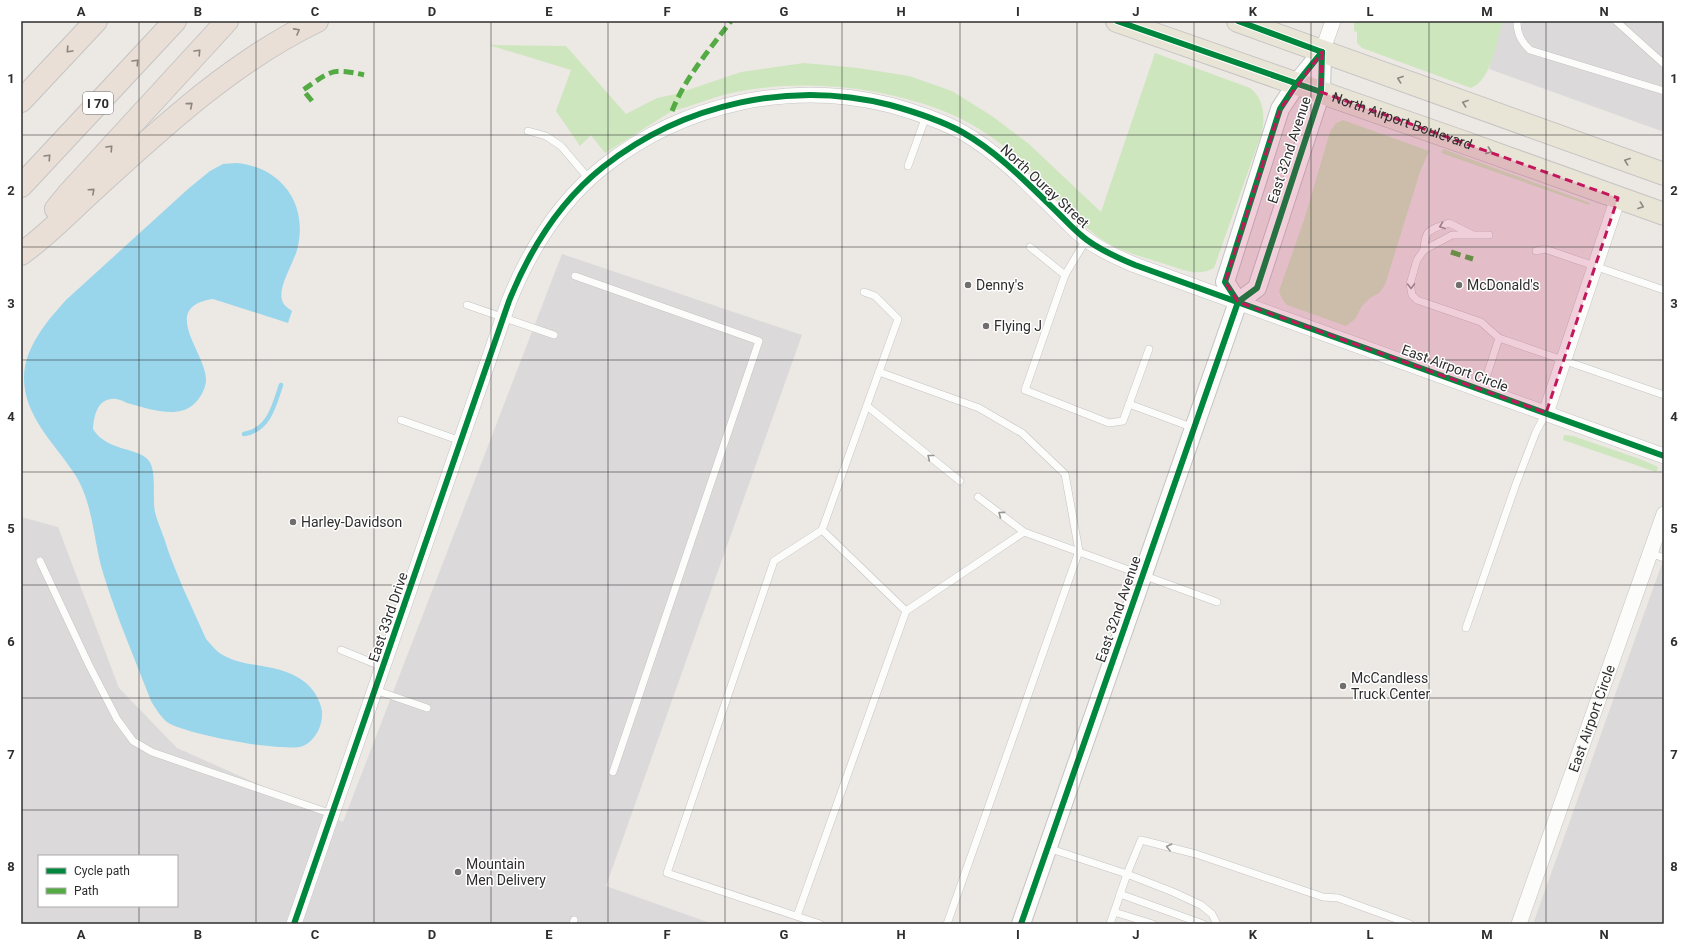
<svg xmlns="http://www.w3.org/2000/svg" width="1685" height="945" font-family="Roboto,sans-serif">
	<style>
		.industrial { fill: #dcd9db; fill-rule: evenodd }
		.green { fill: #cee6be }
		.water { fill: #99d6ec }
		.lines { fill: none; stroke-linecap: round; stroke-linejoin: round }
		.stream { stroke: #99d6ec; stroke-width: 4.5 }
		.service-casing { stroke: #c5c4c5; stroke-width: 8 }
		.minor-casing { stroke: #c5c4c5; stroke-width: 16 }
		.tertiary-casing { stroke: #c5c4c5; stroke-width: 20 }
		.primary-casing { stroke: #c6c5c4; stroke-width: 24 }
		.motorway-casing { stroke: #c6c5c4; stroke-width: 24 }
		.service { stroke: #fcfcfb; stroke-width: 7 }
		.minor { stroke: #fcfcfb; stroke-width: 15 }
		.tertiary { stroke: #fcfcfb; stroke-width: 18 }
		.primary { stroke: #e8e4d6; stroke-width: 22 }
		.motorway { stroke: #eadfd6; stroke-width: 22 }
		.quiet { stroke: #54ab44; stroke-width: 5; stroke-dasharray: 10 5; stroke-linecap: butt }
		.cycleway-casing { stroke: #fff; stroke-width: 8 }
		.cycleway { stroke: #00873e; stroke-width: 6 }
		.oneway { stroke: #8c8682 }
		.oneway2 { stroke: #8b8982 }
		.oneway3 { stroke: #959594 }
		.marked { fill: #c2185b; fill-opacity: 0.2; stroke: #c2185b; stroke-width: 3; stroke-dasharray: 8 5; stroke-linejoin: round }
		.grid { fill: none; stroke: #2e2e2e; stroke-width: 1; stroke-opacity: 0.55 }
		.poi-dot { fill: #706f6e; stroke: #fff; stroke-width: 1.5 }
		.labels { text-anchor: middle; dominant-baseline: central; stroke-width: 3; stroke-linejoin: round; paint-order: stroke }
		.shield { fill: #fff; stroke: #6d6d6d; stroke-width: 1 }
		.shield-label { font-size: 13px; font-weight: bold; fill: #2e2e2e }
		.street-label { font-size: 14px; fill: #2e2e2e; stroke: #fff }
		.poi-label { font-size: 14px; fill: #2e2e2e; stroke: #fff; text-anchor: start }
		.neatline { fill: none; stroke: #2e2e2e; stroke-width: 1.5 }
		.grid-label { font-size: 13px; text-anchor: middle; font-weight: bold; fill: #2e2e2e }
	</style>
	<rect width="100%" height="100%" fill="#ece8e4"/>
	<g class="industrial">
		<polygon points="1503,21 1664,21 1664,132 1489,69"/>
		<path d="M562,254L802,335L606,886L713,924H21V517L58,527L119,688L177,748L343,822ZM39,856H177V906H39Z"/>
		<polygon points="1664,558 1664,924 1533,924"/>
	</g>
	<g class="green">
		<path d="M1354,21H1503C1497,40 1491,81 1471,88L1362,48L1357,43V32L1354,31Z"/>
		<path d="M489,45L566,46L626,114L657,98L676,94L741,72L804,63L858,68L909,76L952,91L992,116L1029,144L1101,212L1155,53L1250,88C1264,99 1265,115 1262,132L1214,268C1198,277 1184,270 1168,265C1147,258 1124,253 1106,242C1092,234 1081,221 1069,210C1051,194 1035,175 1018,158C997,139 968,120 941,110C878,86 802,79 736,92C714,96 694,106 672,111L605,153L591,135L580,146L556,111L571,70Z"/>
		<polygon points="1343,120 1429,151 1420,172 1385,285 1379,293 1370,298 1362,306 1355,319 1346,326 1287,305 1282,299 1279,291 1304,220 1330,132 1336,123"/>
		<polygon points="1443,149 1590,203 1589,205 1441,153"/>
		<polygon points="1564,435 1573,436 1640,459 1658,467 1656,472 1563,440"/>
	</g>
	<path class="water" d="M236,163C282,167 309,205 297,250C293,264 278,287 282,300C283,305 288,308 292,311L288,323L213,299C158,307 207,354 206,380C206,388 200,399 194,404C177,420 147,408 127,403C123,401 117,398 112,399C97,400 94,416 93,429C107,452 139,447 149,461C157,472 152,498 155,512C157,521 161,529 164,538C175,573 191,605 206,639C211,644 215,650 221,654C247,670 279,661 306,683C314,690 320,700 322,711C323,725 316,740 303,746C284,753 184,734 167,722C160,716 156,709 151,701C135,659 117,618 104,576C93,542 94,503 74,473C54,443 24,416 24,378C24,348 47,321 66,300L188,189L210,171L223,164Z"/>
	<g class="lines">
		<path class="stream" d="M244,434C269,430 274,406 281,385"/>
		<defs>
			<g id="service">
				<path d="M1517,21C1517,34 1521,41 1530,50L1664,91"/>
				<polyline points="1616,21 1664,64"/>
				<polyline points="528,131 546,136 561,146 589,179"/>
				<polyline points="908,166 926,116"/>
				<polyline points="1489,235 1452,235 1424,250 1417,260 1410,284 1412,295 1417,300 1481,322 1499,338"/>
				<polyline points="1086,240 1065,275 1025,390 1109,423 1123,421 1149,349"/>
				<polyline points="1030,247 1065,275"/>
				<path d="M1424,250C1425,228 1430,230 1449,223L1471,234"/>
				<polyline points="1536,251 1545,249 1664,290"/>
				<polyline points="575,276 759,341 613,772"/>
				<polyline points="864,292 875,296 898,319 822,530 906,611"/>
				<polyline points="467,305 554,335"/>
				<polyline points="879,372 979,408 1022,433 1065,474 1079,551 947,924"/>
				<polyline points="1482,390 1499,338 1664,395"/>
				<polyline points="1129,404 1194,428"/>
				<polyline points="867,406 960,481"/>
				<polyline points="401,420 461,441"/>
				<polyline points="978,497 1024,532"/>
				<polyline points="1650,553 1664,558"/>
				<polyline points="40,561 89,665 117,719 133,741 152,752 332,814"/>
				<polyline points="1466,628 1516,484 1536,432 1546,413"/>
				<polyline points="341,650 383,667"/>
				<polyline points="375,690 427,708"/>
				<polyline points="1048,848 1127,874 1173,892 1201,905 1212,914 1217,924"/>
				<polyline points="1120,894 1203,924"/>
				<polyline points="1114,912 1153,924"/>
				<polyline points="797,916 906,611 1024,532 1217,602"/>
				<polyline points="573,924 574,920"/>
				<polyline points="820,924 667,873 774,561 822,530"/>
				<polyline points="1110,924 1127,874 1141,840 1196,854 1323,897 1338,898 1410,924"/>
			</g>
			<g id="minor">
				<polyline points="1322,52 1333,21"/>
				<polyline points="1546,413 1618,198"/>
				<path d="M294,924L509,301C530,249 559,202 603,167C684,103 791,80 890,105C915,112 940,120 962,132C999,153 1029,185 1059,214C1068,223 1077,233 1087,240C1102,251 1118,258 1135,265L1664,456"/>
				<path id="s1" d="M1519,924L1664,514"/>
			</g>
			<g id="tertiary">
				<polyline points="1238,302 1225,282 1280,109 1297,83 1322,52"/>
				<polyline points="1021,924 1238,302 1257,288 1321,92 1322,52"/>
			</g>
			<g id="primary">
				<path id="s2" d="M1117,21L1463,142L1664,214"/>
				<polyline points="1238,21 1664,174"/>
			</g>
			<g id="motorway">
				<polyline points="21,101 96,21"/>
				<polyline points="21,186 175,21"/>
				<polyline points="56,209 69,193 227,21"/>
				<path d="M21,254C49,234 73,208 99,185C166,124 234,61 317,21"/>
			</g>
		</defs>
		<use href="#service" class="service-casing"/>
		<use href="#minor" class="minor-casing"/>
		<use href="#tertiary" class="tertiary-casing"/>
		<use href="#primary" class="primary-casing"/>
		<use href="#motorway" class="motorway-casing"/>
		<use href="#service" class="service"/>
		<use href="#minor" class="minor"/>
		<use href="#tertiary" class="tertiary"/>
		<use href="#primary" class="primary"/>
		<use href="#motorway" class="motorway"/>
		<g class="quiet">
			<path d="M312,101L303,90C330,72 330,67 364,75"/>
			<path d="M672,111C685,78 710,49 731,21"/>
			<polyline points="1451,252 1473,259"/>
		</g>
		<defs>
			<g id="cycleway">
				<polyline points="1117,21 1321,92"/>
				<polyline points="1238,21 1322,52"/>
				<polyline points="1238,302 1225,282 1280,109 1297,83 1322,52"/>
				<path d="M294,924L509,301C530,249 559,202 603,167C684,103 791,80 890,105C915,112 940,120 962,132C999,153 1029,185 1059,214C1068,223 1077,233 1087,240C1102,251 1118,258 1135,265L1664,456"/>
				<polyline points="1021,924 1238,302 1257,288 1321,92 1322,52"/>
			</g>
		</defs>
		<use href="#cycleway" class="cycleway-casing"/>
		<use href="#cycleway" class="cycleway"/>
	</g>
	<defs><path id="oneway-chevron" d="M-2-3.5L2.5 0L-2 3.5" fill="none" stroke-width="1.6" stroke-linecap="round" stroke-linejoin="round"/></defs>
	<g class="oneway">
		<use href="#oneway-chevron" transform="translate(297 31) rotate(-29)"/>
		<use href="#oneway-chevron" transform="translate(69 50) rotate(133)"/>
		<use href="#oneway-chevron" transform="translate(198 52) rotate(-47)"/>
		<use href="#oneway-chevron" transform="translate(136 62) rotate(-47)"/>
		<use href="#oneway-chevron" transform="translate(190 105) rotate(-40)"/>
		<use href="#oneway-chevron" transform="translate(110 148) rotate(-47)"/>
		<use href="#oneway-chevron" transform="translate(48 157) rotate(-47)"/>
		<use href="#oneway-chevron" transform="translate(92 191) rotate(-42)"/>
	</g>
	<g class="oneway2">
		<use href="#oneway-chevron" transform="translate(1400 79) rotate(-160)"/>
		<use href="#oneway-chevron" transform="translate(1465 103) rotate(-160)"/>
		<use href="#oneway-chevron" transform="translate(1489 151) rotate(20)"/>
		<use href="#oneway-chevron" transform="translate(1627 161) rotate(-160)"/>
		<use href="#oneway-chevron" transform="translate(1641 206) rotate(20)"/>
	</g>
	<g class="oneway3">
		<use href="#oneway-chevron" transform="translate(1442 226) rotate(160)"/>
		<use href="#oneway-chevron" transform="translate(1411 286) rotate(89)"/>
		<use href="#oneway-chevron" transform="translate(930 457) rotate(-141)"/>
		<use href="#oneway-chevron" transform="translate(1001 514) rotate(-143)"/>
		<use href="#oneway-chevron" transform="translate(1169 847) rotate(-166)"/>
	</g>
	<path class="marked" d="M1322,52L1321,92L1618,198L1546,413L1238,302L1225,282L1280,109Z"/>
	<path class="grid" d="M139,21V856M256,21V924M374,21V924M491,21V924M608,21V924M725,21V924M842,21V924M960,21V924M1077,21V924M1194,21V924M1311,21V924M1429,21V924M1546,21V924M21,135H1664M21,247H1664M21,360H1664M21,472H1664M21,585H1664M21,698H1664M21,810H1664M139,906V924"/>
	<g class="poi-dot">
		<circle cx="968" cy="285" r="4"/>
		<circle cx="1459" cy="285" r="4"/>
		<circle cx="986" cy="326" r="4"/>
		<circle cx="293" cy="522" r="4"/>
		<circle cx="1343" cy="686" r="4"/>
		<circle cx="458" cy="872" r="4"/>
	</g>
	<g class="labels">
		<rect class="shield" x="83" y="92" width="30" height="22" rx="3"/>
		<g class="shield-label">
			<text x="98" y="103">I 70</text>
		</g>
		<g class="street-label">
			<text stroke="none"><textPath href="#s2" startOffset="302">North Airport Boulevard</textPath></text>
			<text transform="translate(1289 150) rotate(-72)">East 32nd Avenue</text>
			<text transform="translate(1045 186) rotate(43)">North Ouray Street</text>
			<text transform="translate(1455 368) rotate(20)">East Airport Circle</text>
			<text transform="translate(1118 609) rotate(-71)">East 32nd Avenue</text>
			<text transform="translate(388 617) rotate(-71)">East 33rd Drive</text>
			<text stroke="none"><textPath href="#s1" startOffset="218">East Airport Circle</textPath></text>
		</g>
		<g class="poi-label">
			<text x="976" y="285">Denny's</text>
			<text x="1467" y="285">McDonald's</text>
			<text x="994" y="326">Flying J</text>
			<text x="301" y="522">Harley-Davidson</text>
			<text x="1351" y="678">McCandless<tspan x="1351" dy="16">Truck Center</tspan></text>
			<text x="466" y="864">Mountain<tspan x="466" dy="16">Men Delivery</tspan></text>
		</g>
	</g>
	<rect width="1685" height="945" fill="none" stroke="#ffffff" stroke-width="44"/>
	<rect x="38" y="855" width="140" height="52" fill="#ffffff" stroke="#ababab"/>
	<rect x="46" y="868" width="20" height="6" fill="#00873e" stroke="#ababab"/>
	<text x="74" y="875" font-size="12" fill="#2e2e2e">Cycle path</text>
	<rect x="46" y="888" width="20" height="6" fill="#54ab44" stroke="#ababab"/>
	<text x="74" y="895" font-size="12" fill="#2e2e2e">Path</text>
	<rect x="22" y="22" width="1641" height="901" class="neatline"/>
	<g class="grid-label">
		<text x="81" y="16">A</text>
		<text x="198" y="16">B</text>
		<text x="315" y="16">C</text>
		<text x="432" y="16">D</text>
		<text x="549" y="16">E</text>
		<text x="667" y="16">F</text>
		<text x="784" y="16">G</text>
		<text x="901" y="16">H</text>
		<text x="1018" y="16">I</text>
		<text x="1136" y="16">J</text>
		<text x="1253" y="16">K</text>
		<text x="1370" y="16">L</text>
		<text x="1487" y="16">M</text>
		<text x="1604" y="16">N</text>
		<text x="11" y="83">1</text>
		<text x="1674" y="83">1</text>
		<text x="11" y="195">2</text>
		<text x="1674" y="195">2</text>
		<text x="11" y="308">3</text>
		<text x="1674" y="308">3</text>
		<text x="11" y="421">4</text>
		<text x="1674" y="421">4</text>
		<text x="11" y="533">5</text>
		<text x="1674" y="533">5</text>
		<text x="11" y="646">6</text>
		<text x="1674" y="646">6</text>
		<text x="11" y="759">7</text>
		<text x="1674" y="759">7</text>
		<text x="11" y="871">8</text>
		<text x="1674" y="871">8</text>
		<text x="81" y="939">A</text>
		<text x="198" y="939">B</text>
		<text x="315" y="939">C</text>
		<text x="432" y="939">D</text>
		<text x="549" y="939">E</text>
		<text x="667" y="939">F</text>
		<text x="784" y="939">G</text>
		<text x="901" y="939">H</text>
		<text x="1018" y="939">I</text>
		<text x="1136" y="939">J</text>
		<text x="1253" y="939">K</text>
		<text x="1370" y="939">L</text>
		<text x="1487" y="939">M</text>
		<text x="1604" y="939">N</text>
	</g>
</svg>
